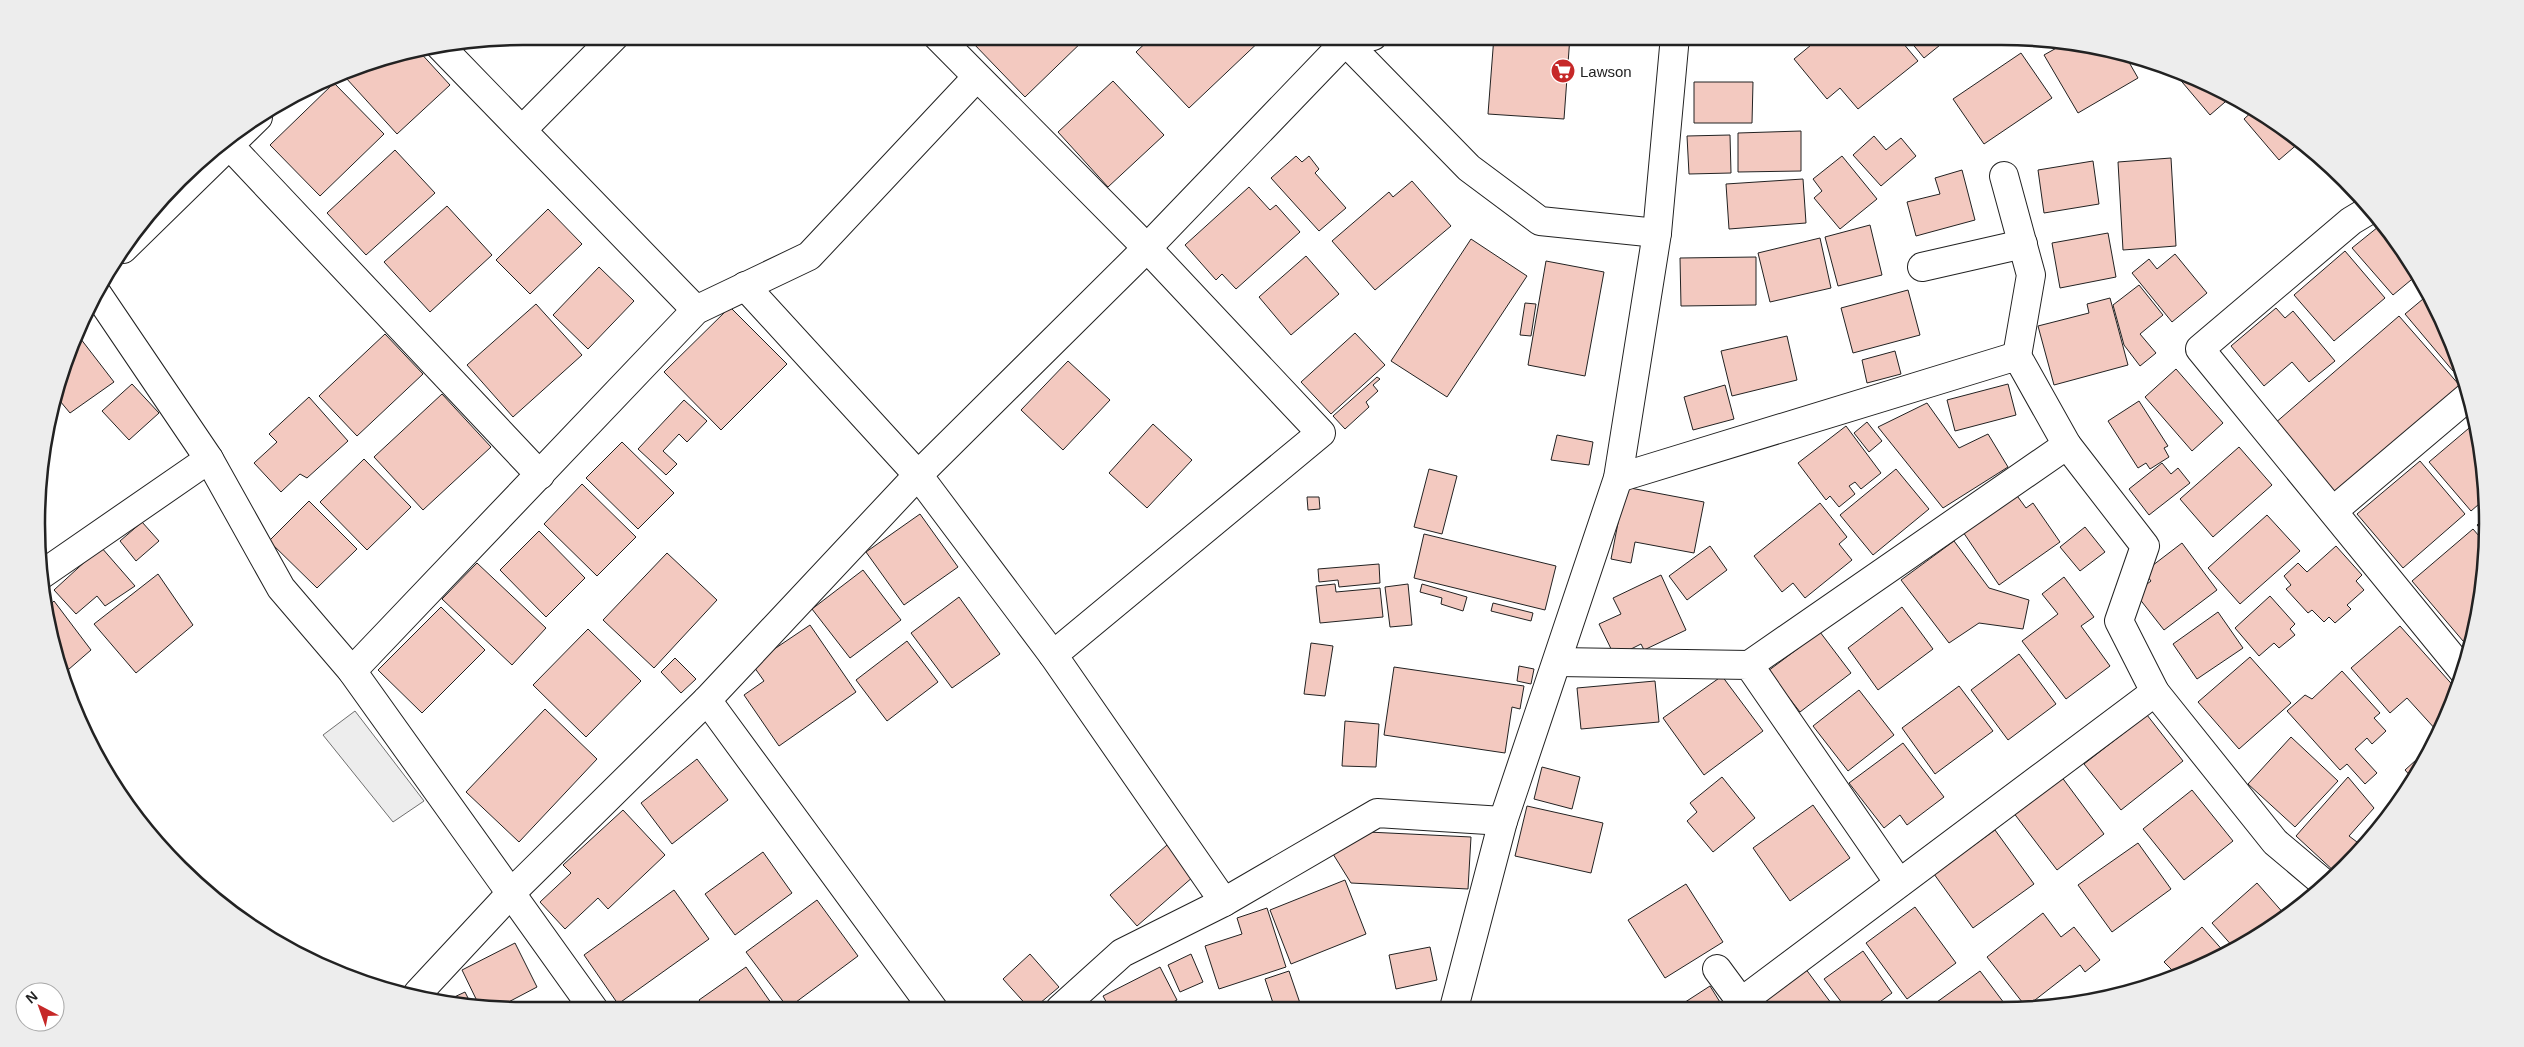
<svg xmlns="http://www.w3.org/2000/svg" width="2524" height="1047" font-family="Arial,sans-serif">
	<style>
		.parking { fill: #ededed; stroke: #6f6f6f }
		.building { fill: #f3c9c0; stroke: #222 }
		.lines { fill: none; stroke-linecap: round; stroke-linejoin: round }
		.minor-casing { stroke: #222; stroke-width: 30 }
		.tertiary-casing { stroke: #222; stroke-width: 30 }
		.minor { stroke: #fff; stroke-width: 28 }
		.tertiary { stroke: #fff; stroke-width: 28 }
		.labels { text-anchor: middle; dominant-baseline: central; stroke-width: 4; stroke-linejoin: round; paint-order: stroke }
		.poi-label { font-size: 15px; fill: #222; stroke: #fff; text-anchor: start }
		.rim { fill: none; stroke: #222; stroke-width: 2.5 }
	</style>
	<rect width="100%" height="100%" fill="#fff"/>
	<polygon class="parking" points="355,711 424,801 393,822 323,735"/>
	<g class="building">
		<polygon points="978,36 1088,36 1025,97 972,42"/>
		<polygon points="1153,36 1265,36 1189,108 1136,52"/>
		<polygon points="1494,36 1570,36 1564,119 1488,114"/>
		<polygon points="1822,36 1897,36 1918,61 1858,109 1840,88 1827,99 1794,59"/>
		<polygon points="1906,36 1949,36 1950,37 1924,58"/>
		<polygon points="2060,46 2126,57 2138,78 2078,113 2044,55"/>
		<polygon points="417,49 450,85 397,134 346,78 367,62"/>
		<polygon points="2021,53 2052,98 1984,144 1953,99"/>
		<polygon points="2181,73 2232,96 2210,115 2177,76"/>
		<polygon points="1113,81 1164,135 1108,187 1058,132"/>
		<polygon points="1694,82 1753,82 1752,123 1694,123"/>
		<polygon points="334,83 384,134 320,196 270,145"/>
		<polygon points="2255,109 2300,142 2279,160 2244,119"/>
		<polygon points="1801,131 1801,171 1738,172 1738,133"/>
		<polygon points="1730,135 1731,173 1689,174 1687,136"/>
		<polygon points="1874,136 1886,150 1901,138 1916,156 1881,186 1853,155"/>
		<polygon points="395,150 435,193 366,255 327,213"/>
		<polygon points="1296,156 1302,162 1309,156 1319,169 1315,173 1346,208 1319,231 1271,178"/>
		<polygon points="1842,156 1877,199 1840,229 1814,198 1822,191 1813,179"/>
		<polygon points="2171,158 2176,246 2123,250 2118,162"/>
		<polygon points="2093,161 2099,204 2044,213 2038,170"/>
		<polygon points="1962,170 1975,220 1916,236 1907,202 1940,194 1935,178"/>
		<polygon points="1803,179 1806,223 1729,229 1726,184"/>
		<polygon points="1412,181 1451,226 1375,290 1332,241 1389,192 1393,197"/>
		<polygon points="1249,187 1270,210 1276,205 1300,232 1236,289 1222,274 1216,280 1185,245"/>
		<polygon points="447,206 492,255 430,312 384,262"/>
		<polygon points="548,209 582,244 530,294 496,260"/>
		<polygon points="2383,223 2417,275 2393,295 2352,248"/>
		<polygon points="1870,225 1882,275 1838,286 1825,237"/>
		<polygon points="2108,233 2116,277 2060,288 2052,243"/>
		<polygon points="1820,238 1831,288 1770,302 1758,253"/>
		<polygon points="1471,239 1527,276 1447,397 1391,361"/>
		<polygon points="2345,251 2385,298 2334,341 2294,295"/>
		<polygon points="2175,254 2207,293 2172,322 2132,273 2149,259 2157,269"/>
		<polygon points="1306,256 1339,294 1291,335 1259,297"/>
		<polygon points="1756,257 1756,305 1681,306 1680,258"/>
		<polygon points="1546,261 1604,272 1585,376 1528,365"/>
		<polygon points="599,267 634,301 588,349 553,315"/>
		<polygon points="2139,285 2163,315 2140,334 2156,353 2140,366 2124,345 2113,305"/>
		<polygon points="1908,290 1920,335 1853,353 1841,308"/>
		<polygon points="2429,294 2437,308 2459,366 2453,371 2405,314"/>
		<polygon points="2110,298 2128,365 2054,385 2038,326 2089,313 2087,304"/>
		<polygon points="1525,303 1536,304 1531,336 1520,335"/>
		<polygon points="536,304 582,355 513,417 467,365"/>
		<polygon points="730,307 787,364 721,430 664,372"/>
		<polygon points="2276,308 2285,318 2293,311 2335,361 2309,382 2292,362 2264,386 2231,346"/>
		<polygon points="2399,316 2461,387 2335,495 2274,424"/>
		<polygon points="1355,333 1385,365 1331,414 1301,382"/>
		<polygon points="77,334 114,382 70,413 55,395 62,367"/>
		<polygon points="385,334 423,374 357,436 319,396"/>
		<polygon points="1787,336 1797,380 1732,396 1721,351"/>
		<polygon points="1895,351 1901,374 1867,383 1862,360"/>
		<polygon points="1068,361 1110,400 1063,450 1021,410"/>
		<polygon points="2176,369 2223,423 2192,451 2145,397"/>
		<polygon points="1377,377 1380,379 1373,385 1378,391 1366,402 1369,407 1345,429 1333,416"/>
		<polygon points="132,384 159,413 129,440 102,411"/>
		<polygon points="2008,384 2016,415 1955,431 1947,400"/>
		<polygon points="1725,385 1734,419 1693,430 1684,397"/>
		<polygon points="442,394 491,447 423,510 374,457"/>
		<polygon points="309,397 348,441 307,478 300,474 281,492 254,463 277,442 269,434"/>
		<polygon points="684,400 707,421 687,442 679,434 663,451 677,464 666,475 638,449"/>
		<polygon points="2139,401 2168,446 2164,448 2169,457 2150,469 2146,463 2138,468 2108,421"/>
		<polygon points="1927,403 1959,448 1988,434 2008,467 1943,508 1878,427"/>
		<polygon points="1867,422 1882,441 1869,452 1854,433"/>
		<polygon points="2475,423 2486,498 2471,511 2429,462"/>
		<polygon points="1153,424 1192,460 1147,508 1109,473"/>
		<polygon points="1846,426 1881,473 1861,489 1855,482 1849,486 1855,494 1839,507 1830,496 1826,500 1798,463"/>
		<polygon points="1557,435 1593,442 1589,465 1551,460"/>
		<polygon points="622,442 674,493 638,529 586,478"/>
		<polygon points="2239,447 2272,485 2213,537 2180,499"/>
		<polygon points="364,459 411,507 367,550 320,502"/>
		<polygon points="2420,461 2465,514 2403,568 2357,514"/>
		<polygon points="2162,463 2171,474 2178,468 2190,483 2149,515 2129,489"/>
		<polygon points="1429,469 1457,476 1442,534 1414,527"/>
		<polygon points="1896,469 1929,509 1873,555 1840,515"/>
		<polygon points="582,484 636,537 597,576 544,524"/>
		<polygon points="1625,487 1704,502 1694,553 1635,542 1631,563 1611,559"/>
		<polygon points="2015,493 2026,508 2033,503 2060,542 1999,585 1961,529"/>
		<polygon points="1307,497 1319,497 1320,509 1308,510"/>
		<polygon points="309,501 357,549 317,588 269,541"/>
		<polygon points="1820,503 1847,537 1839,544 1852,560 1805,598 1793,583 1782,592 1754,556"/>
		<polygon points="920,514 958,567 904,605 866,552"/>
		<polygon points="2267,515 2300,551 2240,604 2208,568"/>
		<polygon points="2486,517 2485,534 2477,525"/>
		<polygon points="142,522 159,541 136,561 120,541"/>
		<polygon points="2085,527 2105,552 2080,571 2060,547"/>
		<polygon points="2473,529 2485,543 2484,587 2469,648 2412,581"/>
		<polygon points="539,531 585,578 546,617 500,570"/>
		<polygon points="1424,534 1556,566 1545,610 1414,578"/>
		<polygon points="1954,541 1989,588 2029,600 2023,629 1979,623 1949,643 1901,580"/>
		<polygon points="2182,543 2217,590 2164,630 2135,593 2151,581 2144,572"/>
		<polygon points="1710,546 1727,570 1687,600 1669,576"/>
		<polygon points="2336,546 2362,575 2356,581 2364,590 2347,605 2351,609 2335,623 2329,617 2324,622 2312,610 2308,613 2286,589 2291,585 2284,576 2298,563 2307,572"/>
		<polygon points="101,547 135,586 105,606 97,596 76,614 54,590"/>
		<polygon points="667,553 717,600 654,668 603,620"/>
		<polygon points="477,563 546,628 512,665 442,599"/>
		<polygon points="1379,564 1380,583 1339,587 1338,580 1319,582 1318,569"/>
		<polygon points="863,570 901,620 850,658 812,609"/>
		<polygon points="158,574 193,625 136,673 94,624"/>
		<polygon points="1661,575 1686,630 1644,650 1641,644 1615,657 1599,624 1621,614 1613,598"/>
		<polygon points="2064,577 2094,617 2081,626 2110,666 2066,699 2022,641 2058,614 2042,594"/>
		<polygon points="1335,584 1336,592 1380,588 1383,617 1320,623 1316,586"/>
		<polygon points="1408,584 1412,625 1390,627 1385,587"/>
		<polygon points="1422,584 1467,597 1463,611 1441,604 1442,598 1420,592"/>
		<polygon points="2270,596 2295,624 2290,629 2295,635 2279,648 2274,643 2259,656 2235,628"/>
		<polygon points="959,597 1000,654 952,688 911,633"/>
		<polygon points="54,601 91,650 61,676 45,610"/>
		<polygon points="1493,603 1533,613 1531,621 1491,611"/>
		<polygon points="441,607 485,650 422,713 378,670"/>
		<polygon points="1902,607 1933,649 1878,690 1848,648"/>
		<polygon points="2218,612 2243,648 2197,679 2173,644"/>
		<polygon points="810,625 856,692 779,746 744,695 764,681 752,664"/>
		<polygon points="2400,626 2457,690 2437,731 2407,698 2390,713 2351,668"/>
		<polygon points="588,629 641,681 586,737 533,685"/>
		<polygon points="1820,632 1851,673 1800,712 1768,671"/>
		<polygon points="907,641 938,682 887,721 856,680"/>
		<polygon points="1311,643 1333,646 1325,696 1304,694"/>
		<polygon points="2019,654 2056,704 2008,740 1971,690"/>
		<polygon points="2250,657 2291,703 2239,749 2198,702"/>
		<polygon points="675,658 696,679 681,693 661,672"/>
		<polygon points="1519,666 1534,669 1531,684 1517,681"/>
		<polygon points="1394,667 1524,686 1520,709 1512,707 1505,753 1384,735"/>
		<polygon points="2342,671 2380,713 2374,718 2386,731 2372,744 2367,738 2355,749 2377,773 2365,784 2347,764 2340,770 2287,711 2305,695 2312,699"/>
		<polygon points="1722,676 1763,731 1704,775 1663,718"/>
		<polygon points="1655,681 1659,722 1581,729 1577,688"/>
		<polygon points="1959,686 1993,731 1935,774 1902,728"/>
		<polygon points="1859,690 1894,735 1848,771 1813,726"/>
		<polygon points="545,709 597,759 519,842 466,792"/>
		<polygon points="2147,715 2183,761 2121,810 2084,764"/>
		<polygon points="1345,721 1379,724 1376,767 1342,766"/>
		<polygon points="2291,737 2338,781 2295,827 2248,784"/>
		<polygon points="1903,743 1944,797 1907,825 1900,815 1884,828 1849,783"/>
		<polygon points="2427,750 2413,779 2405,770"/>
		<polygon points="697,759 728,800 672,844 641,803"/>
		<polygon points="1542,767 1580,777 1572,809 1534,799"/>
		<polygon points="2061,776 2104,834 2057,870 2013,812"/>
		<polygon points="1722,777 1755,818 1713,852 1687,821 1697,812 1690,803"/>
		<polygon points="2348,777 2374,808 2349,836 2361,845 2336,873 2296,836"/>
		<polygon points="2192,790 2233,841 2184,880 2143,829"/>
		<polygon points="1813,805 1850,858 1790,901 1753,848"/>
		<polygon points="1527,806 1603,823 1591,873 1515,856"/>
		<polygon points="623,810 665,855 608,909 598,898 565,929 540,902 571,873 563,865"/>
		<polygon points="1995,830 2034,884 1973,928 1934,874"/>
		<polygon points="1368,832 1471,837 1468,889 1351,883 1333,854"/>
		<polygon points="2138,843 2171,889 2112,932 2078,885"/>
		<polygon points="1167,845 1194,876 1137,926 1110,895"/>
		<polygon points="763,852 792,893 735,935 705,894"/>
		<polygon points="1345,880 1366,934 1291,964 1270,910"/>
		<polygon points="2257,883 2285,915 2234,948 2212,923"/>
		<polygon points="1686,884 1723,942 1665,978 1628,920"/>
		<polygon points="674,890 709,939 618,1004 584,955"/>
		<polygon points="817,900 858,956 788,1008 746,952"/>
		<polygon points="1915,907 1956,963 1907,999 1866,943"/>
		<polygon points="1267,908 1286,967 1219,989 1205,946 1242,934 1237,918"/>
		<polygon points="2043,913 2061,937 2074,927 2100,960 2085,972 2080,965 2026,1007 1987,957"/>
		<polygon points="2202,927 2226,954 2216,961 2175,973 2164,962"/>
		<polygon points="515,943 537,987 499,1007 478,1003 462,970"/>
		<polygon points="1430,947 1437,980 1396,989 1389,955"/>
		<polygon points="1863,951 1892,993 1873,1007 1845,1007 1824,979"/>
		<polygon points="1030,954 1059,987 1033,1009 1030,1009 1003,979"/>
		<polygon points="1191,954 1203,982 1180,992 1168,965"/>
		<polygon points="746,967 776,1010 706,1010 699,1000"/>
		<polygon points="1160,967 1177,1000 1160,1009 1110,1009 1103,996"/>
		<polygon points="1805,968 1834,1007 1771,1007 1763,997"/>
		<polygon points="1289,971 1302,1009 1275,1009 1265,979"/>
		<polygon points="1980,971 2007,1007 1930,1007"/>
		<polygon points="1710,986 1723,1007 1676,1008"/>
		<polygon points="465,992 470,1002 450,999"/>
	</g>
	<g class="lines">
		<defs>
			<g id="minor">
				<polyline points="937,36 1147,248 1321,433 1053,655"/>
				<polyline points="439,45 696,310"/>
				<polyline points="522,130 615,36"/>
				<polyline points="229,145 540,475"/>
				<polyline points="2004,176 2031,275 2017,356"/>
				<polyline points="2371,209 2351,221 2200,349 2464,672"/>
				<polyline points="123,249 258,117"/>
				<polyline points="1922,267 2023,244"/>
				<polyline points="745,286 918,475 1053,655 1224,902"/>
				<polyline points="96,292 209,459 281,588 352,671 595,1011"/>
				<polyline points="1618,478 2017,356 2067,445 2145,546 2119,621 2155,692 2275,842 2326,885"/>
				<polyline points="2333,511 2470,395"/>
				<polyline points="41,575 209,459"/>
				<polyline points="1558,662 1749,665 1899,883"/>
				<polyline points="1749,665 2067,445"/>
				<polyline points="352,671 696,310 809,256 976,78"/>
				<polyline points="707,700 934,1010"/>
				<polyline points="1717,969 1745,1007"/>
				<polyline points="418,993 512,892 707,700 918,475 1147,248 1345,42 1373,36"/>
				<polyline points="1741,1002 2155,692"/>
				<polyline points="1454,1008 1503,821 1618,478 1657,233 1675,36"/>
				<polyline points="1060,1009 1122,953 1224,902 1377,813 1503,821"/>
			</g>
			<polyline id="tertiary" points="1340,36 1469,168 1540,221 1657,233"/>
		</defs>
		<use href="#minor" class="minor-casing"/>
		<use href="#tertiary" class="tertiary-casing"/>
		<use href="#minor" class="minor"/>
		<use href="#tertiary" class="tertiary"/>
	</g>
	<defs>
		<symbol id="supermarket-disc" viewBox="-11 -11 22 22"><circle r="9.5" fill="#c62828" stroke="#fff"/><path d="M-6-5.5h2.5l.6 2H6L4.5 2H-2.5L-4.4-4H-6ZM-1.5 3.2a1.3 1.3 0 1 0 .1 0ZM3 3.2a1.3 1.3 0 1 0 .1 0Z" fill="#fff"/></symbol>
	</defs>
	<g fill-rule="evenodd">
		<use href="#supermarket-disc" x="1549" y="57" width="28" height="28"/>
	</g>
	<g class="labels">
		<g class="poi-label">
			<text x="1580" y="71">Lawson</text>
		</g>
	</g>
	<path d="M0 0H2524V1047H0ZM523 45H2001A478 478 0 0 1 2479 523V524A478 478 0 0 1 2001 1002H523A478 478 0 0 1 45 524V523A478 478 0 0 1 523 45Z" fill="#ededed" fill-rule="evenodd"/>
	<path class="rim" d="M523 45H2001A478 478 0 0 1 2479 523V524A478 478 0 0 1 2001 1002H523A478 478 0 0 1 45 524V523A478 478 0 0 1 523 45Z"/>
	<g transform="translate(40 1007) rotate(319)"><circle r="24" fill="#ffffff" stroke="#a7a7a7"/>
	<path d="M0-4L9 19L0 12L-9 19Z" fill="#c62828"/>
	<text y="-8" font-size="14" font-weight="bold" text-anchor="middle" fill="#222222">N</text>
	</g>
</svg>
